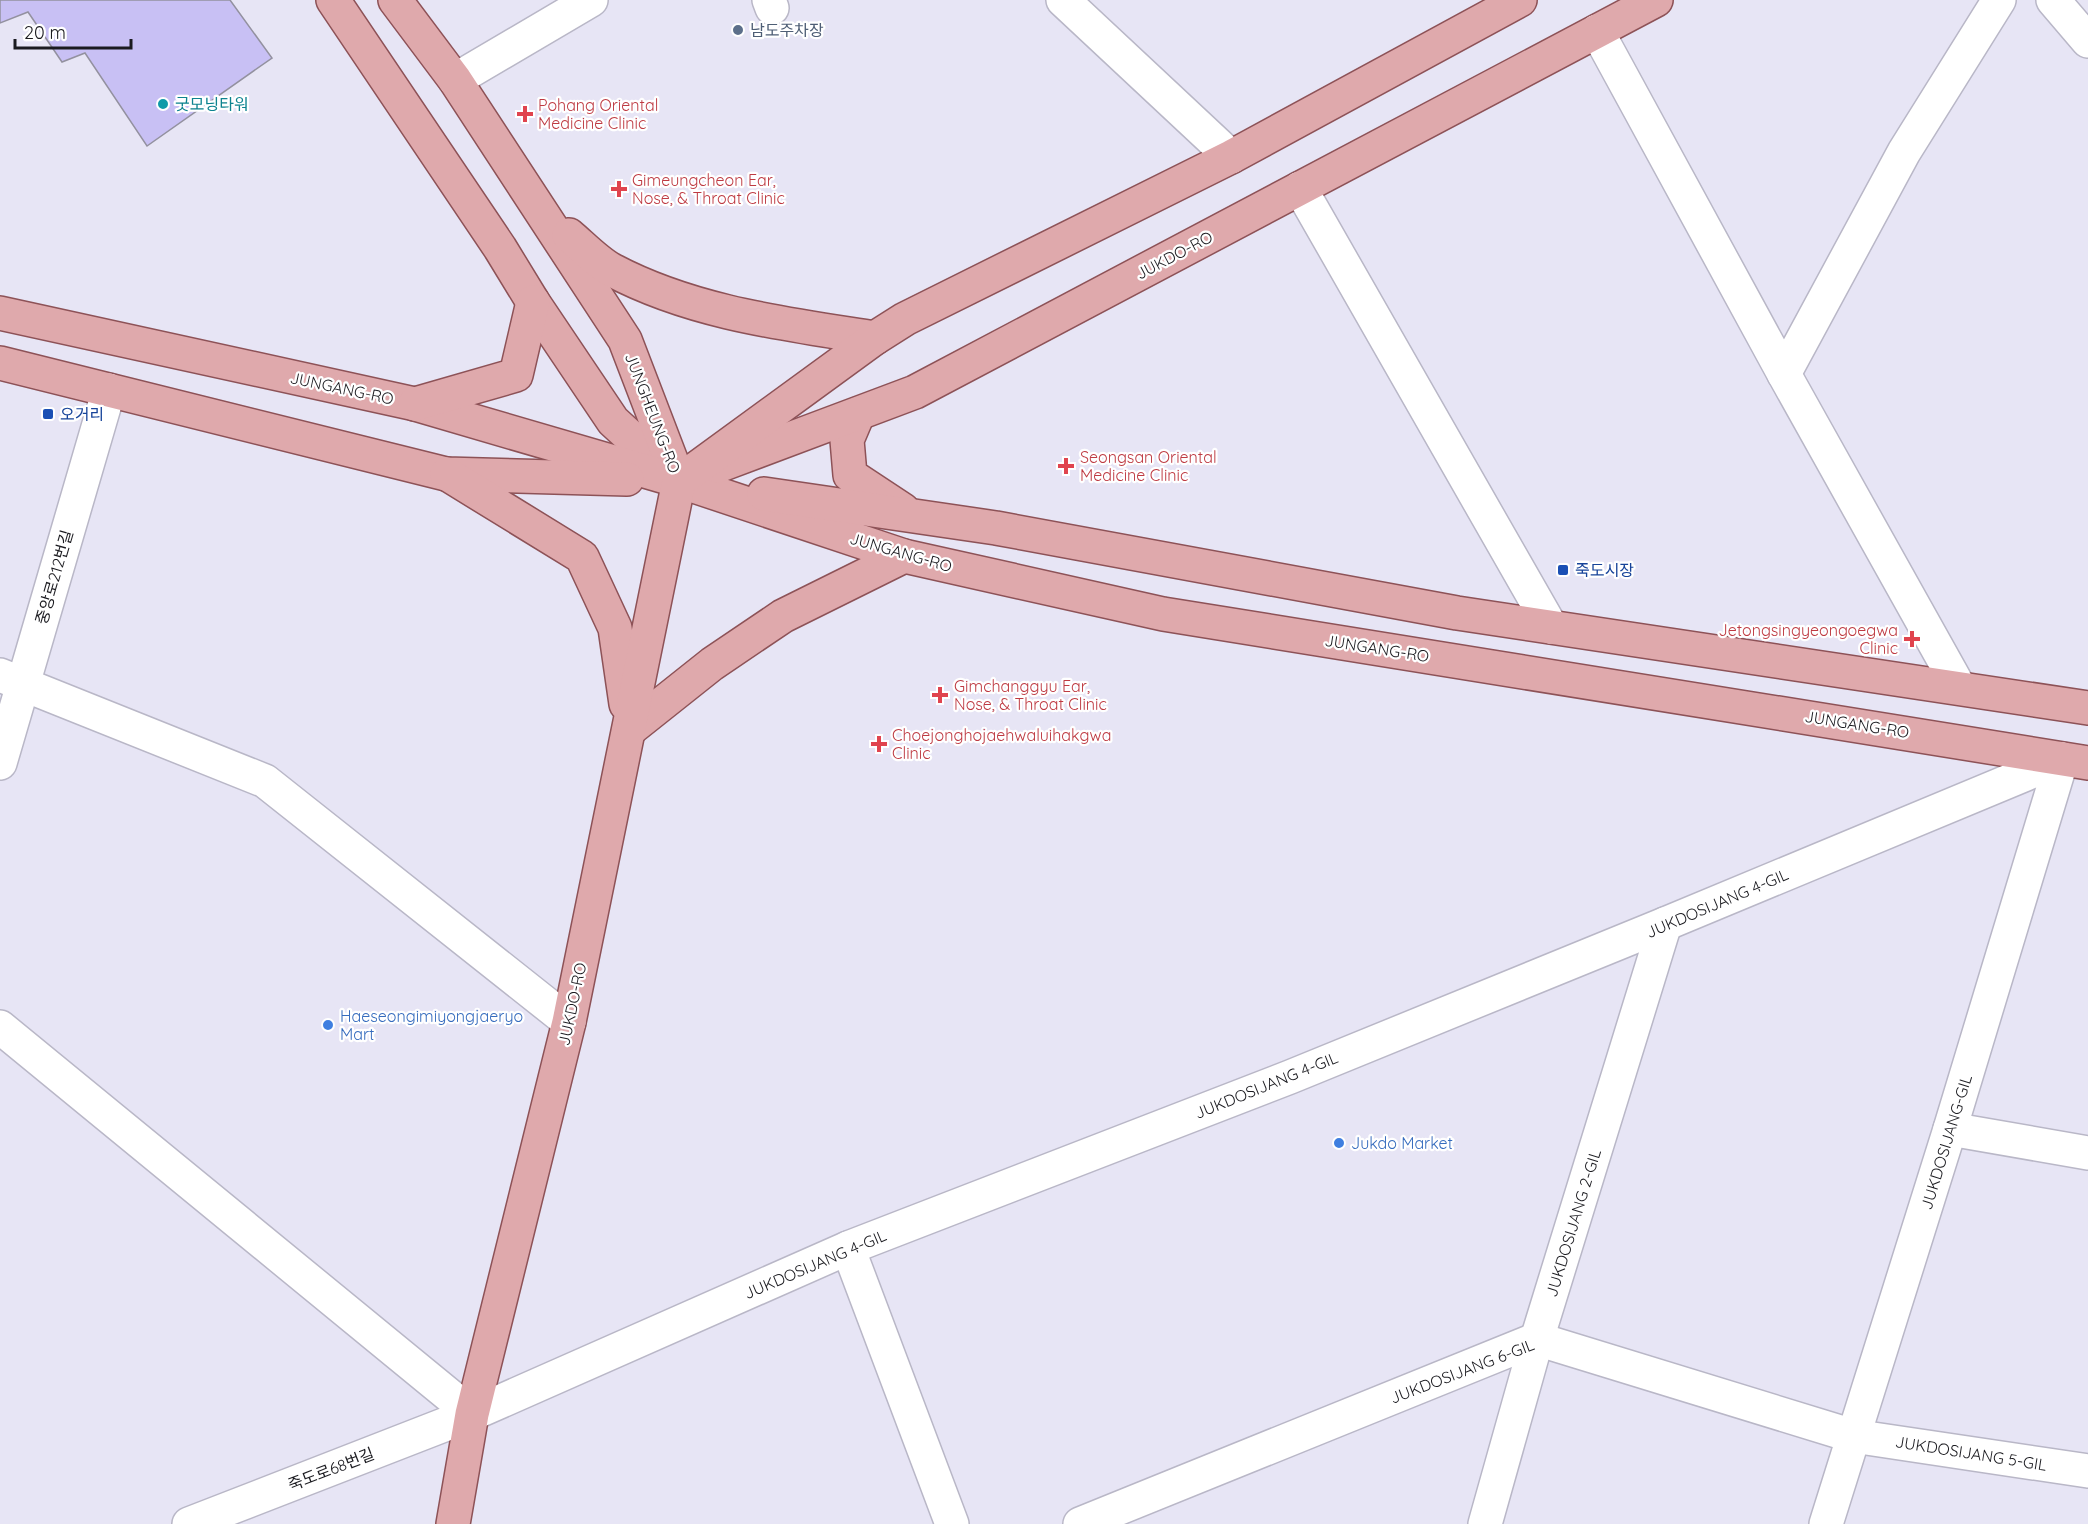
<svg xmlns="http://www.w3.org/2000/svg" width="2088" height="1524" font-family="Quicksand,'Noto Sans KR',sans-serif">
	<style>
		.building { fill: #c8c0f4; stroke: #93919f; stroke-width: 1.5 }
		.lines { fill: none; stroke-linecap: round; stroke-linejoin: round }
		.minor-casing { stroke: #b9b7c7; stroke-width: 36 }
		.major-casing { stroke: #8d5257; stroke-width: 36 }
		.minor { stroke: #fff; stroke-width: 33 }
		.major { stroke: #dfa9ac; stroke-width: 33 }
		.service-dot { fill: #5c6f8a; stroke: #fff; stroke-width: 2 }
		.culture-dot { fill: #0f9aa8; stroke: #fff; stroke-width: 2 }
		.health-dot { fill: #e0444e; stroke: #fff; stroke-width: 2 }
		.transit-dot { fill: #1a4fb4; stroke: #fff; stroke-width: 2 }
		.shop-dot { fill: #3f7fe0; stroke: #fff; stroke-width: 2 }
		.labels { text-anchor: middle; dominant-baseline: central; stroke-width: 4.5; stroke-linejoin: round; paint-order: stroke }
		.service-label { font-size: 16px; fill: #4e5e75; stroke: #fff; text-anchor: start }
		.culture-label { font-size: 16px; fill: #0d838f; stroke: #fff; text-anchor: start }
		.health-label { font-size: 16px; fill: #be3a42; stroke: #fff; text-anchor: start }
		.street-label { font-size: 16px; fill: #1b1b20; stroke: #fff }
		.transit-label { font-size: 16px; fill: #164399; stroke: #fff; text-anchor: start }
		.shop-label { font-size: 16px; fill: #366cbe; stroke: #fff; text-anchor: start }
	</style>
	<rect width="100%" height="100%" fill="#e7e5f5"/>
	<polygon class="building" points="0,0 230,0 272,58 147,146 85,53 62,62 28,12 0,23"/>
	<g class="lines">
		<defs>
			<g id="minor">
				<polyline points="769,0 772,8"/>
				<polyline points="1063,0 1231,157"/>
				<polyline points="2053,0 2088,41"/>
				<polyline points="1597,31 1784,374 1959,687"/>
				<polyline points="455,80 591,0"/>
				<polyline points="1300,188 1551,627"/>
				<polyline points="1784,374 1904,152 1999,0"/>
				<polyline points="0,675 265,781 569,1022"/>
				<polyline points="0,763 109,390"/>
				<polyline points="0,1027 472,1414"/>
				<polyline points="1950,1129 2088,1153"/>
				<polyline points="848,1248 952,1524"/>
				<polyline points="189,1524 472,1414 848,1248 1290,1077 1665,924 2062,759"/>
				<polyline points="1080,1524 1537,1339 1853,1436 2088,1471"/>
				<polyline points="1485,1524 1537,1339 1665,924"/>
				<polyline points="1826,1524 1950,1129 2062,759"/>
			</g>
			<g id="major">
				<polyline points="333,0 500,248 533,302 613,421 673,476"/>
				<polyline points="395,0 455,80 625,340 676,473"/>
				<path d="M569,235C582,246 597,262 612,270C693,313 786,324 875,338"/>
				<polyline points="0,313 415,404 679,481 904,556 1163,614 2088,763"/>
				<polyline points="0,363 446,474 627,479"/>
				<polyline points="415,404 516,375 533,302"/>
				<polyline points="858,414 847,440 850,475 903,510"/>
				<polyline points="718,466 915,392 1656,0"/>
				<polyline points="447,474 582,557 615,628 626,704"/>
				<polyline points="764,494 996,528 1457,613 2088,708"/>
				<polyline points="629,730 712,664 783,616 904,556"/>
				<polyline points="453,1524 472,1414 569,1022 679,481 875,338 905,319 1231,157 1520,0"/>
			</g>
		</defs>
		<use href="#minor" class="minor-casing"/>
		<use href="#major" class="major-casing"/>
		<use href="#minor" class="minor"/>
		<use href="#major" class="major"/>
	</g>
	<circle class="service-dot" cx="738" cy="30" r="6"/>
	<circle class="culture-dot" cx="163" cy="104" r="6"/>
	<g class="health-dot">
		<path d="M522 105h6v6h6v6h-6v6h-6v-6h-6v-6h6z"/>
		<path d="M616 180h6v6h6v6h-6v6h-6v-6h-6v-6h6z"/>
		<path d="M1063 457h6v6h6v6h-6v6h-6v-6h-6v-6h6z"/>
		<path d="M1909 630h6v6h6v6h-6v6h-6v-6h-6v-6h6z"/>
		<path d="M937 686h6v6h6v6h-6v6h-6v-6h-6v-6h6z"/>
		<path d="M876 735h6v6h6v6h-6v6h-6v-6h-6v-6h6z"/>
	</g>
	<g class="transit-dot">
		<rect x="42" y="408" width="12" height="12" rx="3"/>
		<rect x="1557" y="564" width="12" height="12" rx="3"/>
	</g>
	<g class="shop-dot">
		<circle cx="328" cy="1025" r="6"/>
		<circle cx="1339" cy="1143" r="6"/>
	</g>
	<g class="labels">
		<g class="service-label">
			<text x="750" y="30">남도주차장</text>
		</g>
		<g class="culture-label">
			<text x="175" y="104">굿모닝타워</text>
		</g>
		<g class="health-label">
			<text x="538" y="105">Pohang Oriental<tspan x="538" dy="18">Medicine Clinic</tspan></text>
			<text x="632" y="180">Gimeungcheon Ear,<tspan x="632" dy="18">Nose, &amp; Throat Clinic</tspan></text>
			<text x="1080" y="457">Seongsan Oriental<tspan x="1080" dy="18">Medicine Clinic</tspan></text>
			<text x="1898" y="630" text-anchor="end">Jetongsingyeongoegwa<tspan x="1898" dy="18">Clinic</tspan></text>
			<text x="954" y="686">Gimchanggyu Ear,<tspan x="954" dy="18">Nose, &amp; Throat Clinic</tspan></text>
			<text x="892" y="735">Choejonghojaehwaluihakgwa<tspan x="892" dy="18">Clinic</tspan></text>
		</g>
		<g class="street-label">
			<text transform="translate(1174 255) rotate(-28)">JUKDO-RO</text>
			<text transform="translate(342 388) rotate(12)">JUNGANG-RO</text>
			<text transform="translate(653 413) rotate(69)">JUNGHEUNG-RO</text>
			<text transform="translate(901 552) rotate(16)">JUNGANG-RO</text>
			<text transform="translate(54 577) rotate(-74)">중앙로212번길</text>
			<text transform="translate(1377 648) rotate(9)">JUNGANG-RO</text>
			<text transform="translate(1857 724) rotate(9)">JUNGANG-RO</text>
			<text transform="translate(1717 903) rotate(-23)">JUKDOSIJANG 4-GIL</text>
			<text transform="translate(572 1004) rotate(-78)">JUKDO-RO</text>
			<text transform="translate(1266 1085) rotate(-22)">JUKDOSIJANG 4-GIL</text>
			<text transform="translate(1946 1142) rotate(-73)">JUKDOSIJANG-GIL</text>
			<text transform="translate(1573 1223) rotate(-73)">JUKDOSIJANG 2-GIL</text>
			<text transform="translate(815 1264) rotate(-23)">JUKDOSIJANG 4-GIL</text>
			<text transform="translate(1462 1371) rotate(-21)">JUKDOSIJANG 6-GIL</text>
			<text transform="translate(1971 1453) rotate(9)">JUKDOSIJANG 5-GIL</text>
			<text transform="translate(331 1469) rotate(-21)">죽도로68번길</text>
		</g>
		<g class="transit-label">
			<text x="60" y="414">오거리</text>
			<text x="1575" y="570">죽도시장</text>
		</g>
		<g class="shop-label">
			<text x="340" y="1016">Haeseongimiyongjaeryo<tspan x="340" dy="18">Mart</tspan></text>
			<text x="1351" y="1143">Jukdo Market</text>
		</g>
	</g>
	<path d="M15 39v9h116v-9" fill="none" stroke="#1b1b20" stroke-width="3"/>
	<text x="24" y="39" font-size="18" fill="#1b1b20" stroke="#ffffff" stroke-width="4.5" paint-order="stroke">20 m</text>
</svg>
